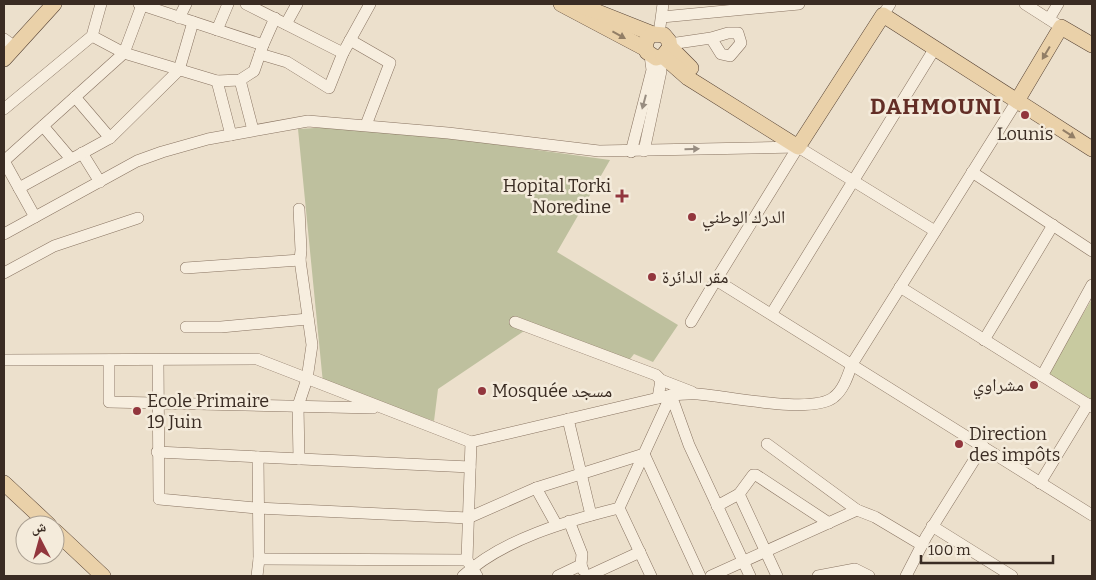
<svg xmlns="http://www.w3.org/2000/svg" width="1096" height="580" font-family="Bitter,'Noto Naskh Arabic',serif">
	<style>
		.green { fill: #c8caa0 }
		.cemetery { fill: #bec09e }
		.lines { fill: none; stroke-linecap: round; stroke-linejoin: round }
		.minor-casing { stroke: #887361; stroke-width: 12 }
		.major-casing { stroke: #564234; stroke-width: 16 }
		.minor { stroke: #f7eedf; stroke-width: 11 }
		.major { stroke: #ead1a9; stroke-width: 15 }
		.oneway { fill: #927e66 }
		.oneway2 { fill: #988d81 }
		.poi-dot { fill: #92363d; stroke: #f4ebdb; stroke-width: 2 }
		.labels { text-anchor: middle; dominant-baseline: central; stroke-width: 5; stroke-linejoin: round; paint-order: stroke }
		.poi-label { font-size: 18px; fill: #3a2c23; stroke: #f4ebdb; text-anchor: start }
		.district-label { font-size: 22px; font-weight: bold; letter-spacing: 1px; fill: #632e26; stroke: #f4ebdb }
	</style>
	<rect width="100%" height="100%" fill="#ece0cc"/>
	<polygon class="green" points="1092,299 1092,402 1047,374"/>
	<polygon class="cemetery" points="332,127 443,137 610,160 557,252 678,325 653,362 634,354 627,363 535,330 524,331 438,389 434,421 323,383 298,129"/>
	<g class="lines">
		<defs>
			<g id="minor">
				<polyline points="246,4 343,53 370,4"/>
				<polyline points="1025,4 1061,27"/>
				<polyline points="883,15 890,4"/>
				<polyline points="662,17 799,4"/>
				<polyline points="179,18 186,4"/>
				<polyline points="1049,19 1058,4"/>
				<polyline points="286,24 297,4"/>
				<polyline points="217,30 228,4"/>
				<polyline points="659,34 663,4"/>
				<polyline points="92,36 124,53 217,81 240,80 254,71 263,45 139,4"/>
				<polyline points="4,39 15,47"/>
				<polyline points="350,40 390,63 366,125"/>
				<polyline points="670,44 711,38 728,33 738,33 741,43 730,56 721,54 711,38"/>
				<polyline points="263,45 275,18"/>
				<polyline points="260,54 287,62 329,88 343,53"/>
				<polyline points="240,80 253,130"/>
				<polyline points="217,81 231,135"/>
				<polyline points="75,97 110,138"/>
				<polyline points="4,109 92,36 101,4"/>
				<polyline points="43,126 71,159"/>
				<polyline points="644,151 661,71 660,58"/>
				<polyline points="631,152 652,70 650,55"/>
				<polyline points="82,153 100,182"/>
				<polyline points="4,161 124,53 142,5"/>
				<polyline points="4,161 35,217"/>
				<polyline points="972,172 1092,251"/>
				<polyline points="19,188 110,138 179,70 193,22"/>
				<polyline points="299,209 301,250 300,260 312,345 307,379 298,406 299,459"/>
				<polyline points="935,231 798,147 716,280 1092,515"/>
				<polyline points="4,234 137,161 162,152 208,139 308,121 448,133 599,151 798,147"/>
				<polyline points="186,268 300,260"/>
				<polyline points="4,273 54,246 138,218"/>
				<polyline points="900,287 1092,407"/>
				<polyline points="772,313 935,48"/>
				<polyline points="515,322 656,375 661,380 658,398"/>
				<polyline points="691,322 716,280"/>
				<polyline points="186,327 221,327 308,319"/>
				<polyline points="984,340 1053,225"/>
				<polyline points="4,360 257,359 471,442"/>
				<polyline points="109,360 109,402 373,408"/>
				<polyline points="158,360 159,499 257,508 468,518 536,488 644,454 700,576"/>
				<polyline points="1042,376 1092,285"/>
				<polyline points="661,380 692,392"/>
				<polyline points="568,419 591,515"/>
				<polyline points="767,444 857,510 875,517 922,545"/>
				<polyline points="157,452 470,467"/>
				<polyline points="1040,483 1088,404"/>
				<polyline points="536,488 556,524"/>
				<polyline points="739,494 777,576"/>
				<polyline points="717,506 739,494 753,475 756,475 829,523"/>
				<polyline points="569,521 582,554 581,565"/>
				<polyline points="932,526 1012,576"/>
				<polyline points="259,559 467,560"/>
				<polyline points="257,576 259,559 258,457"/>
				<path d="M463,576C503,539 567,521 619,508"/>
				<path d="M477,576L467,560L471,442L671,395C680,395 689,393 698,394C727,396 813,415 834,397C844,389 848,375 852,364L1017,101"/>
				<polyline points="558,576 581,565 583,570"/>
				<polyline points="588,576 640,552"/>
				<polyline points="651,576 619,508 671,395 689,445 750,576"/>
				<polyline points="711,576 857,510"/>
				<polyline points="818,576 855,569 869,576"/>
				<polyline points="906,576 926,537 983,446"/>
			</g>
			<g id="major">
				<polyline points="561,4 646,49"/>
				<polyline points="585,7 653,34"/>
				<path d="M670,47L663,56L656,58L647,52C644,45 646,38 653,34L664,35L669,41L670,47L691,68"/>
				<polyline points="663,56 688,78 798,147 883,15 1092,149"/>
				<polyline points="4,59 54,4"/>
				<polyline points="1017,101 1061,27 1092,45"/>
				<polyline points="4,483 49,525"/>
				<polyline points="55,531 103,576"/>
			</g>
		</defs>
		<use href="#minor" class="minor-casing"/>
		<use href="#major" class="major-casing"/>
		<use href="#minor" class="minor"/>
		<use href="#major" class="major"/>
	</g>
	<defs><path id="oneway-solid" d="M-6-.8H1V-3.2L6.5 0L1 3.2V.8H-6Z" transform="scale(1.25)"/></defs>
	<g class="oneway">
		<use href="#oneway-solid" transform="translate(619 35) rotate(29)"/>
		<use href="#oneway-solid" transform="translate(1046 53) rotate(121)"/>
		<use href="#oneway-solid" transform="translate(1069 134) rotate(33)"/>
	</g>
	<g class="oneway2">
		<use href="#oneway-solid" transform="translate(644 102) rotate(105)"/>
		<use href="#oneway-solid" transform="translate(692 149) rotate(-1)"/>
	</g>
	<g class="poi-dot">
		<circle cx="1025" cy="115" r="5"/>
		<path d="M619.5 188.5h5v5h5v5h-5v5h-5v-5h-5v-5h5z"/>
		<circle cx="692" cy="217" r="5"/>
		<circle cx="652" cy="277" r="5"/>
		<circle cx="1034" cy="385" r="5"/>
		<circle cx="482" cy="391" r="5"/>
		<circle cx="137" cy="411" r="5"/>
		<circle cx="959" cy="444" r="5"/>
	</g>
	<g class="labels">
		<g class="poi-label">
			<text x="1025" y="134" text-anchor="middle">Lounis</text>
			<text x="611" y="186" text-anchor="end">Hopital Torki<tspan x="611" dy="21">Noredine</tspan></text>
			<text x="702" y="217">الدرك الوطني</text>
			<text x="662" y="277">مقر الدائرة</text>
			<text x="1024" y="385" text-anchor="end">مشراوي</text>
			<text x="492" y="391">Mosquée مسجد</text>
			<text x="147" y="401">Ecole Primaire<tspan x="147" dy="21">19 Juin</tspan></text>
			<text x="969" y="434">Direction<tspan x="969" dy="21">des impôts</tspan></text>
		</g>
		<g class="district-label">
			<text x="936" y="106">DAHMOUNI</text>
		</g>
	</g>
	<rect width="1096" height="580" fill="none" stroke="#3a2c23" stroke-width="10"/>
	<g transform="translate(40 540) rotate(354)"><circle r="24" fill="#f4ebdb" stroke="#aa9f91"/>
	<path d="M0-4L9 19L0 12L-9 19Z" fill="#92363d"/>
	<text y="-8" font-size="14" font-weight="bold" text-anchor="middle" fill="#3a2c23">ش</text>
	</g>
	<path d="M921 555v8h132v-8" fill="none" stroke="#3a2c23" stroke-width="2.5"/>
	<text x="928" y="555" font-size="15" fill="#3a2c23" stroke="#f4ebdb" stroke-width="4" paint-order="stroke">100 m</text>
</svg>
